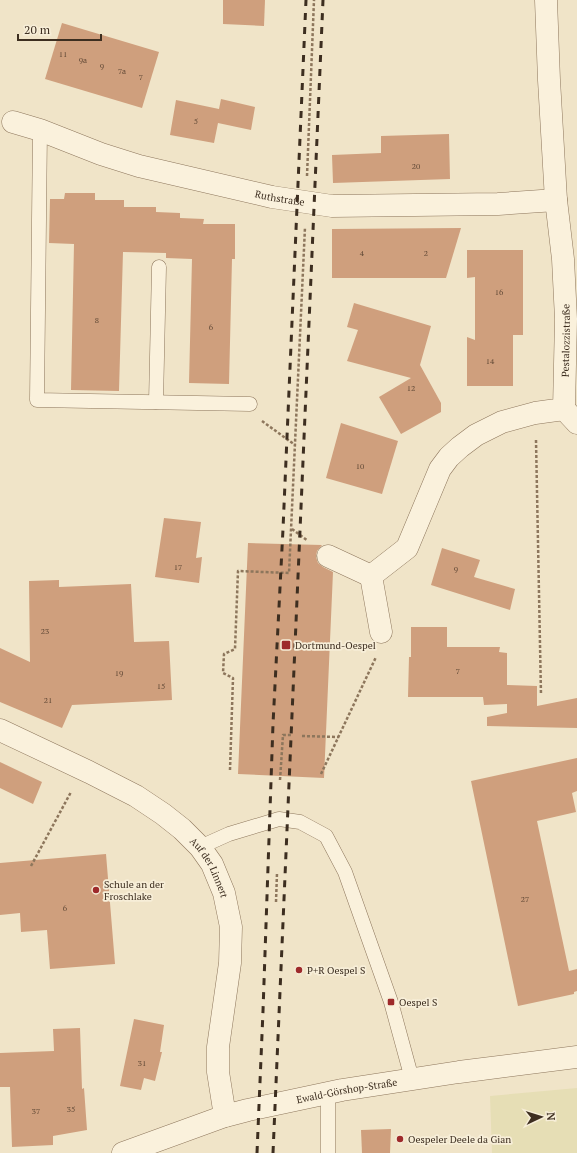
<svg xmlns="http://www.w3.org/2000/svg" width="577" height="1153" font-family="'PT Serif',serif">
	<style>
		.farmland { fill: #e6deb5 }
		.building { fill: #cf9f7d }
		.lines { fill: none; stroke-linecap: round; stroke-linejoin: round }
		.service-casing { stroke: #8d765c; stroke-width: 15 }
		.minor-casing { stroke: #8d765c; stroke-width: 23 }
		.path { stroke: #8d765c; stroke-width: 2.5; stroke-dasharray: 3 2; stroke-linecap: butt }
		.service { stroke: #faf1dc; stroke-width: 14 }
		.minor { stroke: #faf1dc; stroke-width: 22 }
		.rail { stroke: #3d2e20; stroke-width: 3; stroke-dasharray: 7 7; stroke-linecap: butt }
		.poi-dot { fill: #9e2a2b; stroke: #f7eed8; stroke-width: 1.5 }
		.labels { text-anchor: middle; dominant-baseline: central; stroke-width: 3.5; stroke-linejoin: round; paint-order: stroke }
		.number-label { font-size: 8px; fill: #624a37 }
		.street-label { font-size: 10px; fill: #3d2e20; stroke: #f7eed8 }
		.poi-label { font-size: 10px; fill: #3d2e20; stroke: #f7eed8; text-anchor: start }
	</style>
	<rect width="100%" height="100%" fill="#f0e4c8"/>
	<polygon class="farmland" points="577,1088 577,1153 492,1153 490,1096"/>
	<g class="building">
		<polygon points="223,0 265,0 264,26 223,24"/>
		<polygon points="62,23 159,52 142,108 45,79"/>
		<polygon points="221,99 255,107 251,130 218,123 214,143 170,135 176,100 219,109"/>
		<polygon points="449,134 450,179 333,183 332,155 381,153 381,136"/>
		<polygon points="65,193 95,193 95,200 124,200 124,207 156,207 156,212 180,213 180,218 204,219 203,224 235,224 235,259 232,259 229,384 189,383 192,259 166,258 166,253 123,252 119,391 71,390 74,244 49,243 50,199 64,199"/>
		<polygon points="461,228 446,278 332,278 332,229"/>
		<polygon points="467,250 523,250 523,335 513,335 513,386 467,386 467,337 475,340 475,277 467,278"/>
		<polygon points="354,303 431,326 420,365 441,403 441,412 401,434 379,397 411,378 347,361 358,330 347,327"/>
		<polygon points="341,423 398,441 382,494 326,478"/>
		<polygon points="164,518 201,522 196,558 202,557 199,583 155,577"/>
		<polygon points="248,543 322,545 317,551 316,557 318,563 323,567 333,572 324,778 238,774"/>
		<polygon points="442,548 480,560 474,577 515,589 510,610 431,585"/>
		<polygon points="59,580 59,587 131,584 134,642 169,641 172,700 72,705 62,728 0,702 0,648 30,662 29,581"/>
		<polygon points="411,627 447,627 447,647 500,647 499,652 507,653 507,699 507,685 537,686 537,706 577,698 577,728 487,726 487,717 507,713 507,704 484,705 483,697 408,697 409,657 411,657"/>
		<polygon points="577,758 577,791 572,793 576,812 537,821 569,971 577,969 577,991 574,992 574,994 518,1006 471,781"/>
		<polygon points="0,762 42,782 33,804 0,788"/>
		<polygon points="106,854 115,964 50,969 47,930 21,932 20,913 0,915 0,863"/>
		<polygon points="134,1019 164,1025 160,1052 162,1052 155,1081 144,1078 141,1090 120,1086"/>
		<polygon points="80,1028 82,1089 84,1088 87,1130 53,1136 53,1145 12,1147 10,1087 0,1087 0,1053 54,1051 53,1029"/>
		<polygon points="391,1129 390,1153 362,1153 361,1130"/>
	</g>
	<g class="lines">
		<defs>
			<g id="service">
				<polyline points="40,130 37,400 250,404"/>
				<polyline points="156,402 159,267"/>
				<polyline points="200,847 229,834 279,819 300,822 326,836 345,872 391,1002 412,1079"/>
				<polyline points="328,1093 328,1153"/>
			</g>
			<g id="minor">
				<path id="s1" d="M13,122L40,130L101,154L139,166L272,197L332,206L498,204L556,200"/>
				<polyline points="564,409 577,423"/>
				<polyline points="328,556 371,576"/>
				<path id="s2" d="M381,632L371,576L407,548L440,469L449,457L460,447L476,435L502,422L535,413L564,409L566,319L563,259L556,200L549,80L546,0"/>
				<path id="s3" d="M0,730L89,772L136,796L163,814L182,829L200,847L212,864L224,893L231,927L230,963L218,1047V1072L225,1116"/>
				<path id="s4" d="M123,1153L225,1116L248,1110L342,1090L459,1072L577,1057"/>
			</g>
		</defs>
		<use href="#service" class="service-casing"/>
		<use href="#minor" class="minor-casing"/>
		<g class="path">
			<polyline points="307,176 314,0"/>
			<polyline points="262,421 295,445"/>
			<polyline points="536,440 541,695"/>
			<polyline points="292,529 308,541"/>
			<polyline points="302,736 339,737"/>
			<polyline points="230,770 233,678 223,673 224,654 235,649 238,571 289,573 305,227"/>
			<polyline points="321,774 376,657"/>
			<polyline points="280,780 283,735 291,735"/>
			<polyline points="31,866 71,792"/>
			<polyline points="276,902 277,873"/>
		</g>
		<use href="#service" class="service"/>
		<use href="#minor" class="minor"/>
		<g class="rail">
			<polyline points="257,1153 263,1011 273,724 283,529 306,0"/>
			<polyline points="273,1153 323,0"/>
		</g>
	</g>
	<g class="poi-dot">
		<rect x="281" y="640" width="10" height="10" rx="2"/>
		<circle cx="96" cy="890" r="4"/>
		<circle cx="299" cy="970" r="4"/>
		<rect x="387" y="998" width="8" height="8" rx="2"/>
		<circle cx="400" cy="1139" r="4"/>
	</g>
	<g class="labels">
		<g class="number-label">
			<text x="63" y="54">11</text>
			<text x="83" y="60">9a</text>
			<text x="102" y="66">9</text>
			<text x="122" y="71">7a</text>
			<text x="141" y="77">7</text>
			<text x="196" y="121">5</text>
			<text x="416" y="166">20</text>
			<text x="362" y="253">4</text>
			<text x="426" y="253">2</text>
			<text x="499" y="292">16</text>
			<text x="97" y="320">8</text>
			<text x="211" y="327">6</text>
			<text x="490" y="361">14</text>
			<text x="411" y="388">12</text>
			<text x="360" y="466">10</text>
			<text x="178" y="567">17</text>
			<text x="456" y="569">9</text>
			<text x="45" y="631">23</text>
			<text x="458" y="671">7</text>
			<text x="119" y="673">19</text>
			<text x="161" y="686">15</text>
			<text x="48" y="700">21</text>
			<text x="525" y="899">27</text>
			<text x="65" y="908">6</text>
			<text x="142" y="1063">31</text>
			<text x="71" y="1109">35</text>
			<text x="36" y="1111">37</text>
		</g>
		<g class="street-label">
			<text stroke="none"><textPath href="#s1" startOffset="278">Ruthstraße</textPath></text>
			<text stroke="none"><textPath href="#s2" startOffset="399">Pestalozzistraße</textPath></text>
			<text stroke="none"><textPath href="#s3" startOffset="256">Auf der Linnert</textPath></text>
			<text stroke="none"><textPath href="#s4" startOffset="233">Ewald-Görshop-Straße</textPath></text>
		</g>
		<g class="poi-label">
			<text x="295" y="645">Dortmund-Oespel</text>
			<text x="104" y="884">Schule an der<tspan x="104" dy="12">Froschlake</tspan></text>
			<text x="307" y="970">P+R Oespel S</text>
			<text x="399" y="1002">Oespel S</text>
			<text x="408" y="1139">Oespeler Deele da Gian</text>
		</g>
	</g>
	<g transform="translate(541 1117) rotate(86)" stroke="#f7eed8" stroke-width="3" paint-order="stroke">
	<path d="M0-3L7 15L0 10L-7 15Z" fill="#3d2e20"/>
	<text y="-6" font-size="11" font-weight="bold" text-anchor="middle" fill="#3d2e20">N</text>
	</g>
	<path d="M18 34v6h83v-6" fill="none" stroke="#3d2e20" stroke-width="2"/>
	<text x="24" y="34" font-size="12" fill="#3d2e20" stroke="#f7eed8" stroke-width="3" paint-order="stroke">20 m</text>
</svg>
